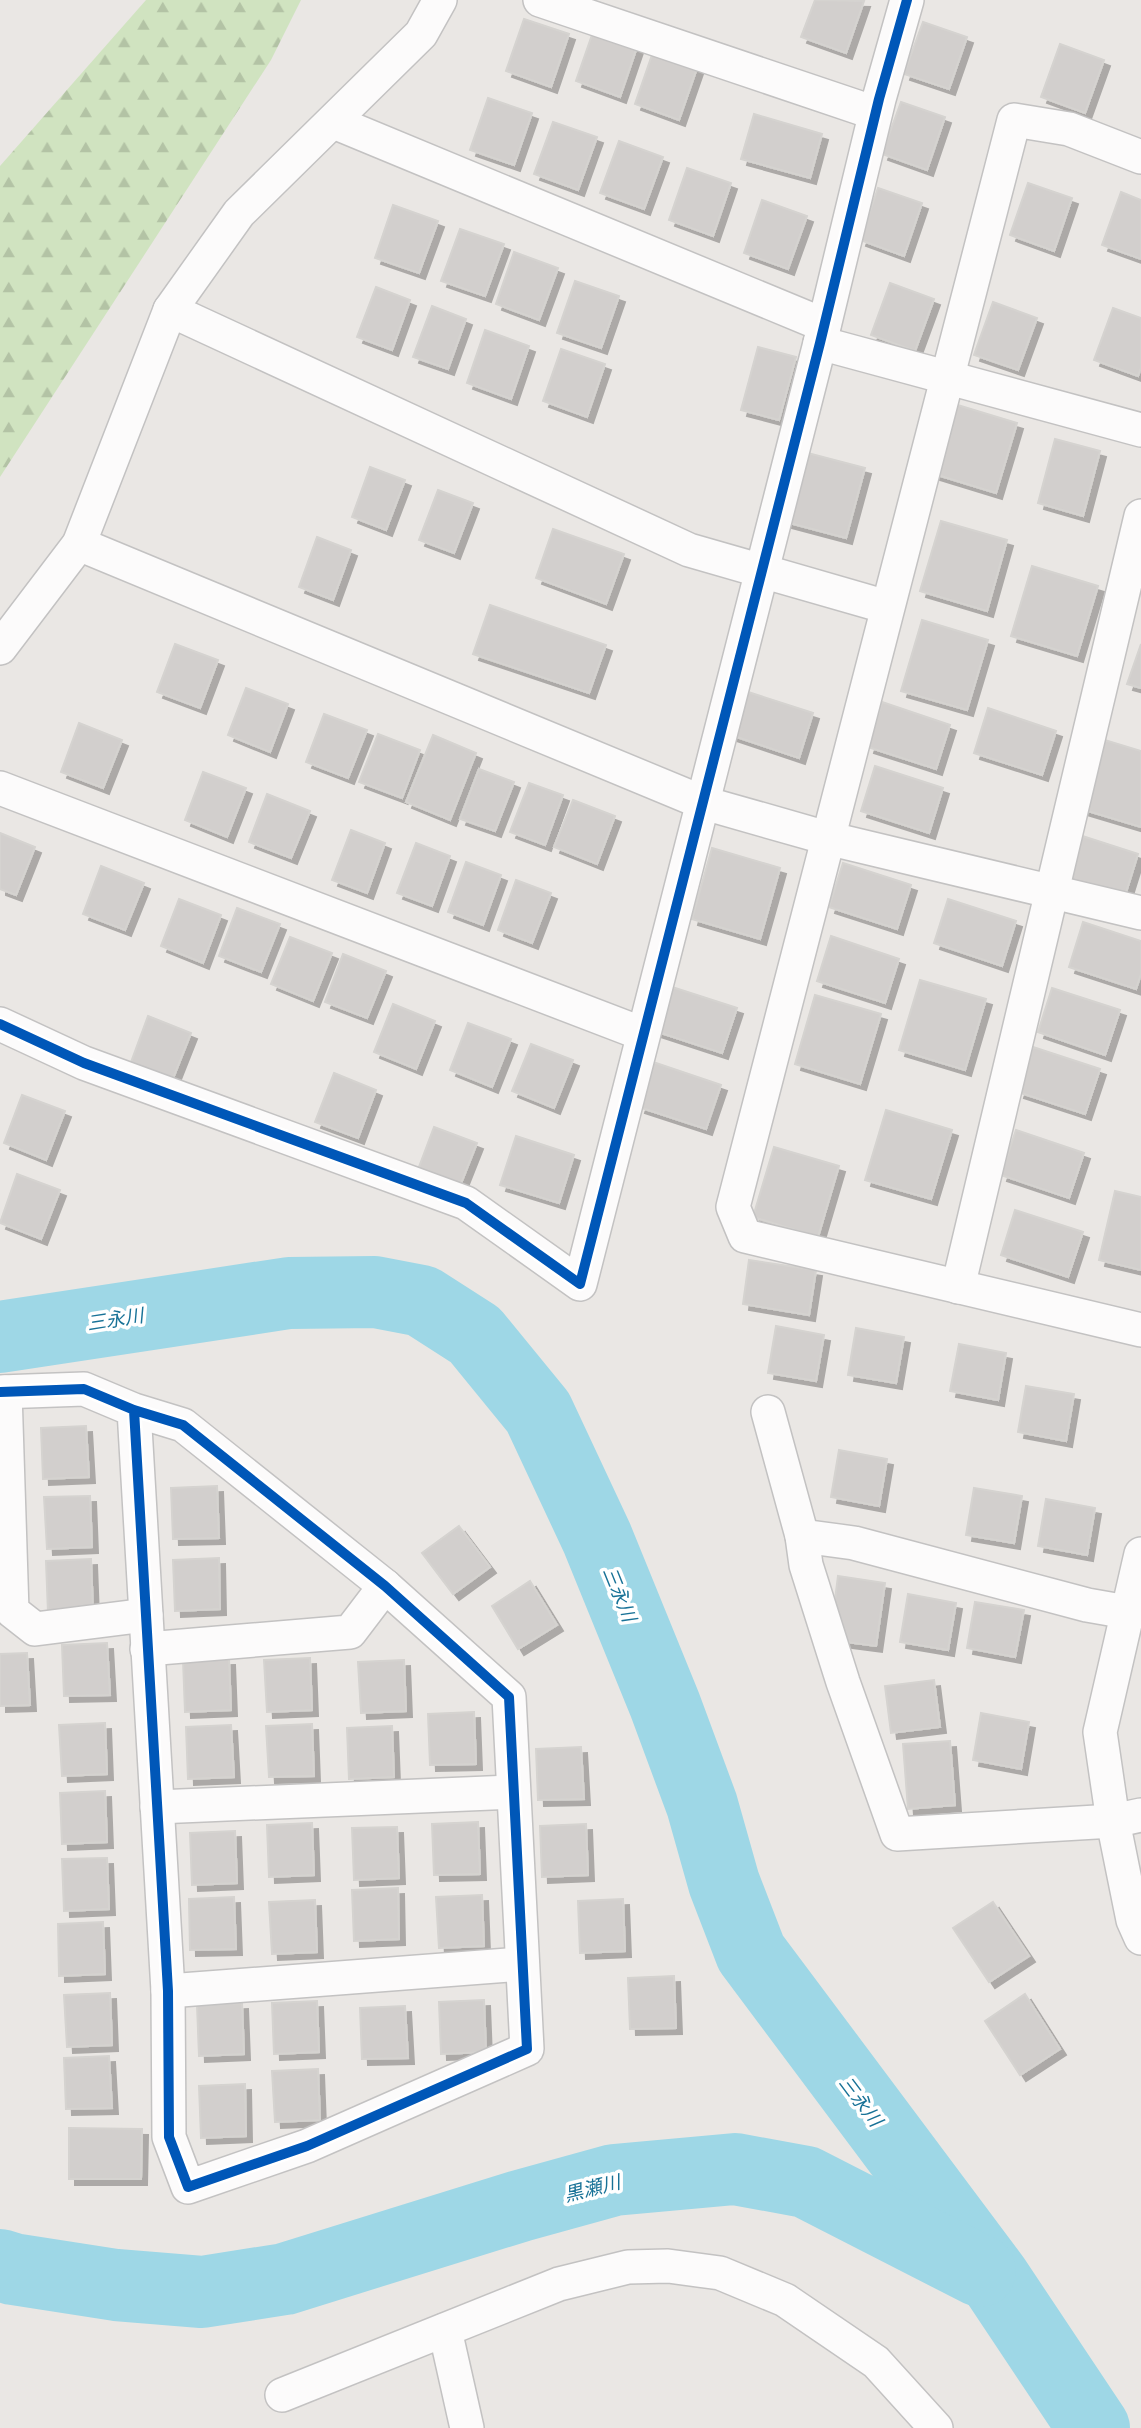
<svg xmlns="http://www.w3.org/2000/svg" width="1141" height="2428" font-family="Ubuntu,'Noto Sans JP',sans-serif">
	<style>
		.forest { fill: url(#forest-firs) }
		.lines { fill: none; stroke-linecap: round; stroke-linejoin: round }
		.river { stroke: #9ed7e6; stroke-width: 72 }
		.building { fill: #d2cfcd; stroke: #d5d3d0; stroke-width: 2; filter: url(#shadow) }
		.street-casing { stroke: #c3c2c2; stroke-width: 36 }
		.street { stroke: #fcfbfb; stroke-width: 33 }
		.cycleway-casing { stroke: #fff; stroke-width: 15 }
		.cycleway { stroke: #0057b8; stroke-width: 10 }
		.labels { text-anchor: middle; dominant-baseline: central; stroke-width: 7; stroke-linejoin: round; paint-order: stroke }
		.water-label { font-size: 19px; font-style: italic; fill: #187297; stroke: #fff }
	</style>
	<defs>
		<pattern id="forest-firs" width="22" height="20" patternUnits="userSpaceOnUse" patternTransform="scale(1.75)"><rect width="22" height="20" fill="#d0e3c0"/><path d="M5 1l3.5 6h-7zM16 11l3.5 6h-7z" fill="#b3c3a5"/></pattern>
		<filter id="shadow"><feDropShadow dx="6" dy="6" stdDeviation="0" flood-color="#0004"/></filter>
	</defs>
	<rect width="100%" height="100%" fill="#eae7e4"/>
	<polygon class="forest" points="146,0 301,0 271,60 0,477 0,166"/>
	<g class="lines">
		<g class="river">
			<polyline points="0,1337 289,1293 375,1292 422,1301 475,1335 538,1412 597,1538 665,1705 702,1805 724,1883 751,1953 994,2278 1094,2428"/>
			<polyline points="0,2265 13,2269 116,2285 202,2292 285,2279 520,2206 614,2180 735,2169 806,2182 980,2271"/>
		</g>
	</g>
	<g class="building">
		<polygon points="815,0 864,1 846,53 801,37"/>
		<polygon points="524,19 569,34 551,87 506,71"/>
		<polygon points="923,22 967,37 949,89 904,74"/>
		<polygon points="594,29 638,44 620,97 576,81"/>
		<polygon points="1060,44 1104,60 1085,113 1041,97"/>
		<polygon points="653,52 697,68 679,120 635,104"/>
		<polygon points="488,98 532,113 514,165 470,150"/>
		<polygon points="901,102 945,117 927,170 882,154"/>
		<polygon points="754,114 822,134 810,178 741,159"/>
		<polygon points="553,122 597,137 578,190 534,174"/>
		<polygon points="619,141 663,157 644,209 600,193"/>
		<polygon points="687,168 731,183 713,236 669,220"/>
		<polygon points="1028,183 1072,198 1054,251 1010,235"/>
		<polygon points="878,188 922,203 904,256 860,240"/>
		<polygon points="1121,192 1141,200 1141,259 1102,245"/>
		<polygon points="762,200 807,216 788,269 744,253"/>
		<polygon points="393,205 438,221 419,273 375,258"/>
		<polygon points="460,229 504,244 485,296 441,281"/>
		<polygon points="514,252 558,268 539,320 496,304"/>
		<polygon points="575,281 619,296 601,348 557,333"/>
		<polygon points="890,283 934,299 915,351 871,335"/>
		<polygon points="376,287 410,300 392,350 357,337"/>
		<polygon points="993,302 1037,318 1018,370 974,355"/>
		<polygon points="432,306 466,319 448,369 413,357"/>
		<polygon points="1113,308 1141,318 1141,368 1138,376 1094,360"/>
		<polygon points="485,330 529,346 511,399 467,383"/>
		<polygon points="758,347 796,357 779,420 741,410"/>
		<polygon points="561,349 605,364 587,417 543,401"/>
		<polygon points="951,403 1017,423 996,493 931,473"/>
		<polygon points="1055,439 1100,451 1083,516 1038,503"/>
		<polygon points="800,451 865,468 846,538 782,521"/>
		<polygon points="370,467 405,480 386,530 352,517"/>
		<polygon points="438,490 473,503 454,553 419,540"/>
		<polygon points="941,521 1007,540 987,611 920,591"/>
		<polygon points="553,529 624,554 606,604 536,578"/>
		<polygon points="317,537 351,550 333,600 299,587"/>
		<polygon points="1032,566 1098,586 1077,656 1011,636"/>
		<polygon points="490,605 606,645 589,693 473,654"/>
		<polygon points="922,620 988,640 967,710 901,691"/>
		<polygon points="175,644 218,660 200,708 157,692"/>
		<polygon points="1141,644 1141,688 1127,684"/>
		<polygon points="246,688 288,704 270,752 228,735"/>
		<polygon points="745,691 813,713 799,758 731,735"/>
		<polygon points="882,702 950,725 936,769 868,747"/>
		<polygon points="988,708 1056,731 1042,775 974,753"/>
		<polygon points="324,714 367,730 348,778 306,762"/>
		<polygon points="79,723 122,740 103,788 61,772"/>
		<polygon points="378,734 420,750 402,798 359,782"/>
		<polygon points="433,735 476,753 450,820 406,802"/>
		<polygon points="1098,738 1141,751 1141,827 1078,808"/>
		<polygon points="875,766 943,788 929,833 861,811"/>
		<polygon points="479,769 514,782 495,831 460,819"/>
		<polygon points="203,772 246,788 227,837 185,820"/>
		<polygon points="529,783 563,795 545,845 510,832"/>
		<polygon points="267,794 310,811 291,858 249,842"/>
		<polygon points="573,800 615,816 597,864 554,847"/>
		<polygon points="351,830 385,843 367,893 332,880"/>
		<polygon points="1070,832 1138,854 1124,899 1056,876"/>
		<polygon points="0,833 35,847 16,895 0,889"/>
		<polygon points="416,843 450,856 432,906 397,893"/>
		<polygon points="712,848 780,868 760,939 692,919"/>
		<polygon points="466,862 501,875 483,925 448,912"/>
		<polygon points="843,863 911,885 897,929 829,907"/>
		<polygon points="101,866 144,883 125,930 83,914"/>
		<polygon points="516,880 551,893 532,943 498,930"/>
		<polygon points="179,899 221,915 203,963 161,946"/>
		<polygon points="948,899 1016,921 1002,966 934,943"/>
		<polygon points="237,908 280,924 261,972 219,956"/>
		<polygon points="1083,922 1141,941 1141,974 1136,989 1069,967"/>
		<polygon points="831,936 899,959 885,1003 817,981"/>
		<polygon points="290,937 332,953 313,1001 271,984"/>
		<polygon points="343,954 386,971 367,1018 325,1002"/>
		<polygon points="920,980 986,999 965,1070 899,1050"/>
		<polygon points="669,986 737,1008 722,1053 655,1031"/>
		<polygon points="1052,988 1120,1010 1105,1055 1038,1032"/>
		<polygon points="815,995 881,1014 860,1084 795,1064"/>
		<polygon points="393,1004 435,1021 416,1069 374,1052"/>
		<polygon points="148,1016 191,1033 172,1081 130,1065"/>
		<polygon points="468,1023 511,1039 492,1087 450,1070"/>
		<polygon points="531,1044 573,1060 554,1108 512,1091"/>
		<polygon points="1033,1047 1100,1069 1085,1114 1018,1092"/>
		<polygon points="653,1062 721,1085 706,1129 639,1107"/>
		<polygon points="334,1073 376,1090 358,1138 315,1122"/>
		<polygon points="22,1095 65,1111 46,1160 4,1143"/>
		<polygon points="886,1110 952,1130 931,1199 865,1180"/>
		<polygon points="434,1127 477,1143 458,1191 416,1175"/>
		<polygon points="1016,1130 1084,1153 1069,1198 1001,1175"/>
		<polygon points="516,1136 574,1155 559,1203 500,1185"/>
		<polygon points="774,1147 839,1166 818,1237 753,1217"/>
		<polygon points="17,1174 60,1190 41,1239 0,1223"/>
		<polygon points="1115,1191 1141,1197 1141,1270 1099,1260"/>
		<polygon points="1015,1210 1083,1232 1068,1277 1001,1255"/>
		<polygon points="749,1260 816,1270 809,1315 743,1304"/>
		<polygon points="776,1326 824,1335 816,1381 768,1373"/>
		<polygon points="856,1328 904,1337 896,1383 848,1375"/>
		<polygon points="959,1344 1006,1353 998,1400 950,1391"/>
		<polygon points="1026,1386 1074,1394 1066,1441 1018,1432"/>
		<polygon points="86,1426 89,1477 43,1479 41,1428"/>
		<polygon points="839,1450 887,1459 879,1506 831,1497"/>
		<polygon points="217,1486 219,1538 173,1539 171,1488"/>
		<polygon points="974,1488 1022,1496 1014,1543 966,1535"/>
		<polygon points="90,1496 92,1547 47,1549 44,1497"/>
		<polygon points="1046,1499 1095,1508 1087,1555 1038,1546"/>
		<polygon points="459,1526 490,1567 453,1594 422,1553"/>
		<polygon points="219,1558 220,1609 175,1611 173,1560"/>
		<polygon points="91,1559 93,1611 48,1613 46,1561"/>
		<polygon points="838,1576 885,1583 876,1646 830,1640"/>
		<polygon points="530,1581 557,1625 518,1649 492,1606"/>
		<polygon points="908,1594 956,1603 948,1650 900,1642"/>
		<polygon points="975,1602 1024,1610 1015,1657 967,1648"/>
		<polygon points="107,1643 110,1695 64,1696 62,1645"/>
		<polygon points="27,1653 30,1705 0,1706 0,1654"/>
		<polygon points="310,1658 312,1710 267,1712 264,1660"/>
		<polygon points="229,1659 231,1710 185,1712 183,1660"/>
		<polygon points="404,1660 406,1711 361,1713 358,1662"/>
		<polygon points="934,1680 940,1727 891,1733 885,1686"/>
		<polygon points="474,1712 476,1764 430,1765 428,1714"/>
		<polygon points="981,1713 1029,1722 1021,1769 973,1760"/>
		<polygon points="105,1723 107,1774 62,1776 59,1725"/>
		<polygon points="312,1724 314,1776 269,1777 266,1726"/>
		<polygon points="231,1725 234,1777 188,1779 186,1727"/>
		<polygon points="392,1726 394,1777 349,1779 347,1728"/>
		<polygon points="950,1741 955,1805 908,1809 903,1744"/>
		<polygon points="581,1747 584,1799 538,1800 536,1749"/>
		<polygon points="105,1791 107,1842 62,1844 60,1793"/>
		<polygon points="478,1822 480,1874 434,1875 432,1824"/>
		<polygon points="312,1823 314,1875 269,1877 267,1825"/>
		<polygon points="586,1824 588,1875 542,1877 540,1826"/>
		<polygon points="397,1827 399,1878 354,1880 352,1828"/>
		<polygon points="235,1831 237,1883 192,1885 190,1833"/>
		<polygon points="107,1858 109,1909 64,1911 62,1859"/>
		<polygon points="398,1888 399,1939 354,1941 352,1890"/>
		<polygon points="482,1895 484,1946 439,1948 436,1897"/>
		<polygon points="234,1897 236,1949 190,1950 189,1899"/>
		<polygon points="623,1899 625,1951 580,1953 578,1901"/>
		<polygon points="315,1900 317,1952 272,1954 269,1902"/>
		<polygon points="993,1902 1029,1956 989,1982 953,1928"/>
		<polygon points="103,1922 105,1974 59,1976 58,1924"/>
		<polygon points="674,1976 676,2028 630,2029 628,1978"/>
		<polygon points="110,1993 112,2045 67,2047 64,1995"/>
		<polygon points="1025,1994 1060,2049 1020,2075 985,2021"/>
		<polygon points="484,2000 486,2052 441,2054 439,2002"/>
		<polygon points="317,2001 319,2052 274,2054 272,2003"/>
		<polygon points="242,2003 244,2054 199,2056 197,2005"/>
		<polygon points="405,2006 408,2058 362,2059 360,2008"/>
		<polygon points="109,2056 112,2108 66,2109 64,2058"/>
		<polygon points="318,2069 320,2120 275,2122 272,2071"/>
		<polygon points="245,2084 246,2136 201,2138 199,2086"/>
		<polygon points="69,2128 142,2129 141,2179 69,2179"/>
	</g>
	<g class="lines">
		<defs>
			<g id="street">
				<polyline points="540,0 875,113"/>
				<polyline points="334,122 824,325"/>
				<polyline points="1141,157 1069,129 1014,120 733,1207 745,1236 1141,1330"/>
				<polyline points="170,310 689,550 887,607"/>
				<polyline points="820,343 1141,430"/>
				<polyline points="79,544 704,803 827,838 1141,913"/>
				<polyline points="0,648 79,544 170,310 239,213 421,34 440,0"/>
				<polyline points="0,788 643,1034"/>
				<polyline points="0,1024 84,1063 466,1203 580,1284 820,343 879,99 907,0"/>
				<polyline points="958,1287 1141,516"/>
				<polyline points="0,1392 84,1389 134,1410 183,1425 385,1586 509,1697 527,2049 307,2146 188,2187 169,2137 168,1991 134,1410"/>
				<polyline points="5,1392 12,1611 35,1629 146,1615"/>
				<polyline points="768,1412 802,1536 806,1565 843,1682 897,1834 1113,1821 1141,1815"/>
				<polyline points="802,1536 854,1543 1087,1605 1127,1612"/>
				<polyline points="1141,1554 1100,1732 1113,1821 1133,1920 1141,1938"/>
				<polyline points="147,1649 350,1632 385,1586"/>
				<polyline points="157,1807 513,1792"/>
				<polyline points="168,1991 522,1964"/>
				<polyline points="445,2330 467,2428"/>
				<polyline points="282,2395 559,2284 628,2267 668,2266 720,2273 785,2300 876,2362 936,2428"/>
			</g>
		</defs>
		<use href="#street" class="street-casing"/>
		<use href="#street" class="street"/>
		<defs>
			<g id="cycleway">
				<polyline points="0,1024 84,1063 466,1203 580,1284 820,343 879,99 907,0"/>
				<polyline points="0,1392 84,1389 134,1410 183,1425 385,1586 509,1697 527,2049 307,2146 188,2187 169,2137 168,1991 134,1410"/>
			</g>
		</defs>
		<use href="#cycleway" class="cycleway-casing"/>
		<use href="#cycleway" class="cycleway"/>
	</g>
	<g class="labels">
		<g class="water-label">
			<text transform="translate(115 1319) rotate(-9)">三永川</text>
			<text transform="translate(620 1594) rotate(68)">三永川</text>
			<text transform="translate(861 2101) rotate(53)">三永川</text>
			<text transform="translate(592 2188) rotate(-14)">黒瀬川</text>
		</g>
	</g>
</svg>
